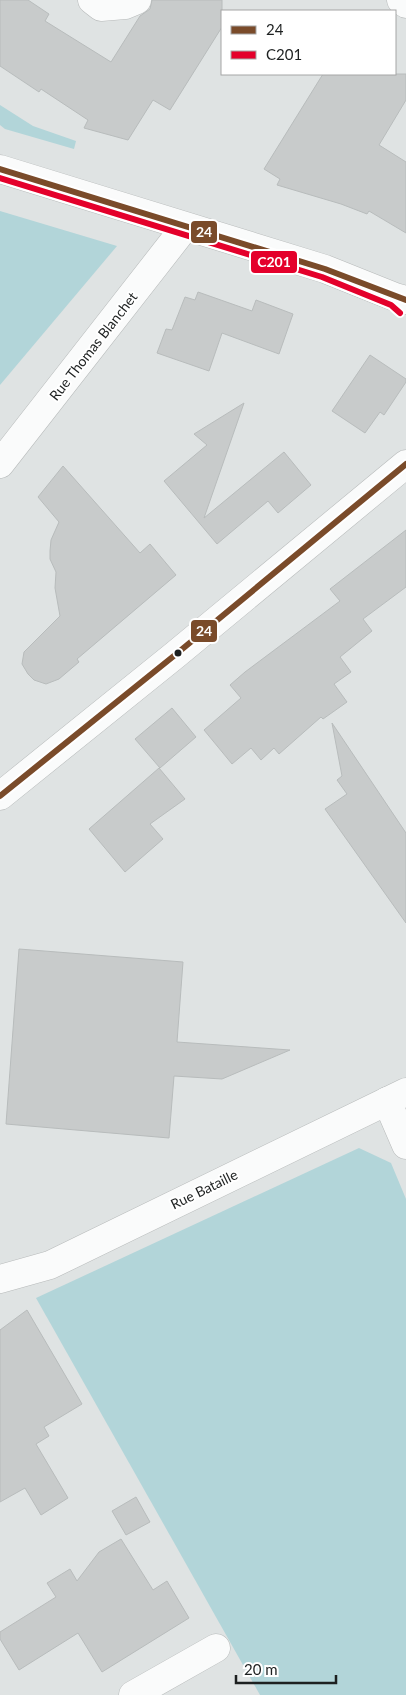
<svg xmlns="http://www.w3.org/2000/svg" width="406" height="1695" font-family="Lato,sans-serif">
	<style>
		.green { fill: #b2d5d9 }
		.building { fill: #c8cbcb; stroke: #b8bcbc }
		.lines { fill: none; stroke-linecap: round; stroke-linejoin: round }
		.minor-casing { stroke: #b7baba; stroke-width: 29 }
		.minor { stroke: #fafbfb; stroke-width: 28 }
		.bus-1-casing { stroke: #fff; stroke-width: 10 }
		.bus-2-casing { stroke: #fff; stroke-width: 10 }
		.bus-1 { stroke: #7a4b2a; stroke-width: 6 }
		.bus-2 { stroke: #e4002b; stroke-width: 6 }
		.bus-dot { fill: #1d2020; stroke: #fff; stroke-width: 2 }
		.labels { text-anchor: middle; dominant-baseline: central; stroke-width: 4; stroke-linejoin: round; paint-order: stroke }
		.street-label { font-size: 14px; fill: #1d2020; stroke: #fff }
		.line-badge { stroke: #fff; stroke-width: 2 }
		.badge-label { font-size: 14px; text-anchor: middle; font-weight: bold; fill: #fff }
	</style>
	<rect width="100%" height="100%" fill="#dfe3e3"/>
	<g class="green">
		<polygon points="0,105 33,126 76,141 74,149 5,129 0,125"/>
		<polygon points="0,211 117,246 0,385"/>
		<polygon points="359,1148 391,1163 406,1199 406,1695 260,1695 36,1298"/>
	</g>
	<g class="building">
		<polygon points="0,0 28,0 49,14 45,21 111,62 140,16 150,9 152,0 222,0 222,27 170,110 153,100 128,140 84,128 88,120 41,89 39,92 0,66"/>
		<polygon points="323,74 406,74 406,100 379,145 406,162 406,233 369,211 367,214 341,204 277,185 280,179 264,169"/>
		<polygon points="198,292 252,311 256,300 293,314 279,354 222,333 209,371 157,353 166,329 172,330 185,297 195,300"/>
		<polygon points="370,355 406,379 406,382 384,415 380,412 365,433 332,411"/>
		<polygon points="244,403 204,518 284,452 311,485 278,513 268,501 217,544 164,481 207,445 194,434"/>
		<polygon points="63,466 140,553 150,544 176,575 77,659 79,662 59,679 46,684 34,680 28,674 22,664 24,652 60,616 55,588 56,572 50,559 50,551 51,540 59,522 38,497"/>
		<polygon points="406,530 406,587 363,619 372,631 340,657 351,672 334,684 347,702 323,719 321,717 279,754 274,748 261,760 251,748 232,764 204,730 241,698 230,685 245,672 340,601 330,589"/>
		<polygon points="172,708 196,737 160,768 135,739"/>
		<polygon points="332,723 406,833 406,923 325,809 347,794 337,780 342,776"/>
		<polygon points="159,768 185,799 150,824 163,839 125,872 89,829"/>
		<polygon points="19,949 183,962 177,1042 290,1050 222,1079 174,1076 169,1138 6,1124"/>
		<polygon points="27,1310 82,1404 44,1427 49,1436 36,1444 68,1498 41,1515 25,1488 0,1502 0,1330"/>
		<polygon points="136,1497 150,1522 126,1535 112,1511"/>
		<polygon points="121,1539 153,1590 167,1581 189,1618 102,1672 78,1633 19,1670 0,1639 0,1632 56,1597 47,1583 70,1569 77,1581 99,1552"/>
	</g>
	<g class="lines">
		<defs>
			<g id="minor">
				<polyline points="92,0 101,7 125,5 137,0"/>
				<polyline points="401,0 406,4"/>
				<polyline points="0,169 325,269 395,297 406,300"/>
				<polyline points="0,464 185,227"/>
				<polyline points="0,796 175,655 406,464"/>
				<polyline points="387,1101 406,1145"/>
				<polyline points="0,1279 50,1265 406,1092"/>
				<polyline points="133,1695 216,1648"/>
			</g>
		</defs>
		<use href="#minor" class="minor-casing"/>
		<use href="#minor" class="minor"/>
		<defs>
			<g id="bus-1">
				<polyline points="0,169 325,269 406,300"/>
				<polyline points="0,796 175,655 406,464"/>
			</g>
			<polyline id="bus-2" points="0,178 322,277 391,305 400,313"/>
		</defs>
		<use href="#bus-1" class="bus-1-casing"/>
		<use href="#bus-2" class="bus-2-casing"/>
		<use href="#bus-1" class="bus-1"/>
		<use href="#bus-2" class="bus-2"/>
	</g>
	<circle class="bus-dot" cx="178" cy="653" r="4.5"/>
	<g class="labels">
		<g class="street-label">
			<text transform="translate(93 346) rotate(-52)">Rue Thomas Blanchet</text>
			<text transform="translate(204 1189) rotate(-26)">Rue Bataille</text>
		</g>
	</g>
	<g class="line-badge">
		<rect x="190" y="220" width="28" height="24" rx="5" fill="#7a4b2a"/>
		<rect x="250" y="250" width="48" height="24" rx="5" fill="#e4002b"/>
		<rect x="190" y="619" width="28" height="24" rx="5" fill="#7a4b2a"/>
	</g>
	<g class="badge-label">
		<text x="204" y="237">24</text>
		<text x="274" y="267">C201</text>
		<text x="204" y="636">24</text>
	</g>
	<rect x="221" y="10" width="175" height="65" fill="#ffffff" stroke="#a5a6a6"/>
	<rect x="231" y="26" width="25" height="8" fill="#7a4b2a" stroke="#a5a6a6"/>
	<text x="266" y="35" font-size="15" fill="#1d2020">24</text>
	<rect x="231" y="51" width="25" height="8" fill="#e4002b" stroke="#a5a6a6"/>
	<text x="266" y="60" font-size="15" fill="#1d2020">C201</text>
	<path d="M236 1675v8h100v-8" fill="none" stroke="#1d2020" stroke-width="2.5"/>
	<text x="244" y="1675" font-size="15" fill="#1d2020" stroke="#ffffff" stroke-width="4" paint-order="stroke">20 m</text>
</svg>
